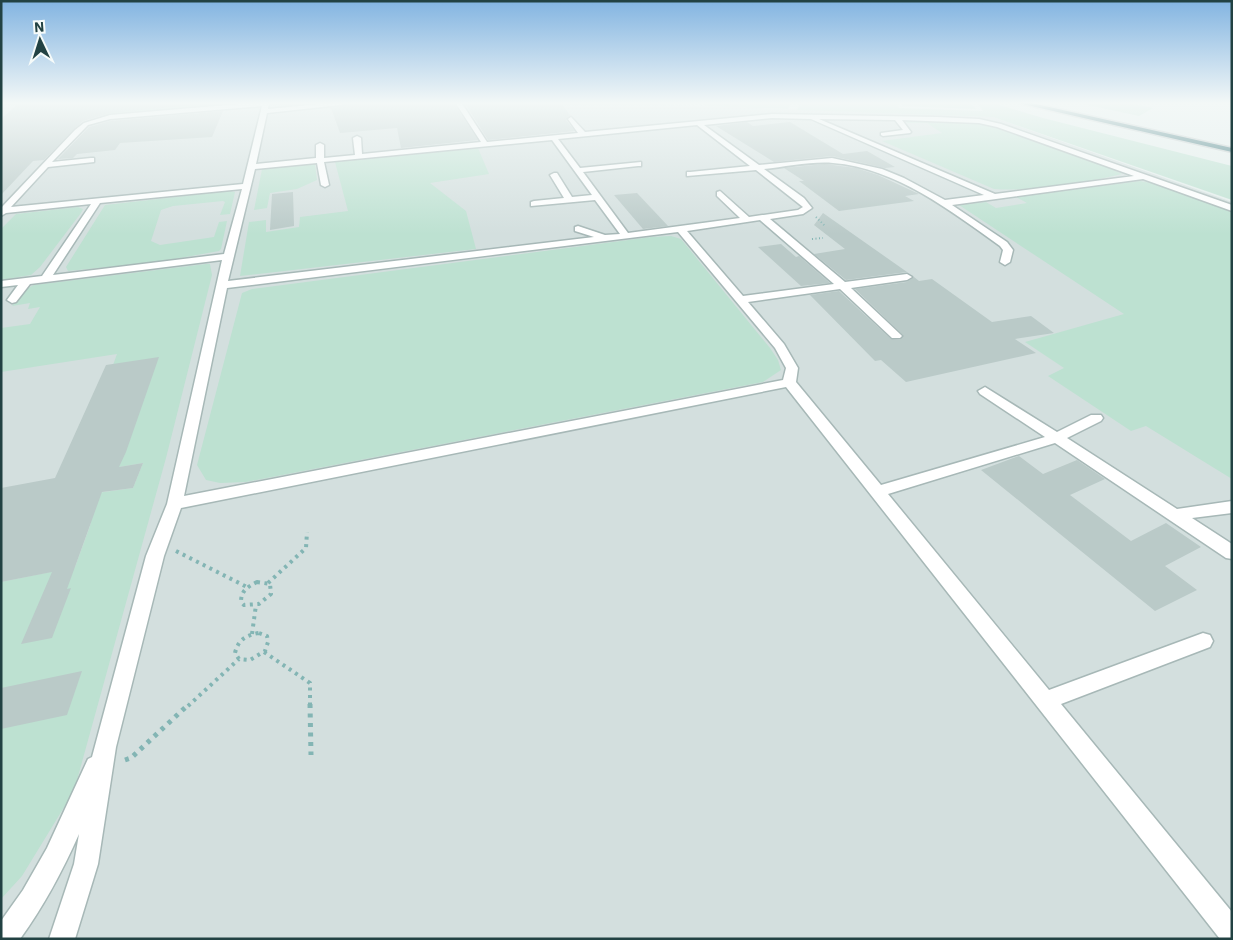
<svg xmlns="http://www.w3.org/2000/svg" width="1233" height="940" font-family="'IBM Plex Sans',sans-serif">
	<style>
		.built { fill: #d3dfde }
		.green { fill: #bde1d1 }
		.building { fill: #bacac8 }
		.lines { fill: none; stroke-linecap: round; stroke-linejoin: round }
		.minor-casing { stroke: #a7b8b7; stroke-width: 3 }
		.highway-casing { stroke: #c1caca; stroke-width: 3 }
		.path-far3 { stroke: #83b5b4; stroke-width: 1; stroke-dasharray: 1 2; stroke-linecap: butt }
		.path-far2 { stroke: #83b5b4; stroke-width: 2; stroke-dasharray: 1 2.5; stroke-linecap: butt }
		.path-far1 { stroke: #83b5b4; stroke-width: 4; stroke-dasharray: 3 4.5; stroke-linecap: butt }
		.path { stroke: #83b5b4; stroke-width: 5; stroke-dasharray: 4 5.5; stroke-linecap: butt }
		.minor { fill: #fff; fill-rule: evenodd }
		.highway { fill: #2c6b71; fill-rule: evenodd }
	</style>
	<rect width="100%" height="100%" fill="#e5efed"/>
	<polygon class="built" points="1,102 597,102 993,117 1232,202 1232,939 1,939"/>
	<g class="green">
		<polygon points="187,102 259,102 86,117 90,114"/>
		<polygon points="709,102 791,102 788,109 705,106"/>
		<polygon points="801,102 896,102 899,108 983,111 977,102 989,102 1043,118 1232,166 1232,200 993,117 797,110"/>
		<polygon points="900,102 970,102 976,109 903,106"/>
		<polygon points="1074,102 1123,102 1153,108 1139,116"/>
		<path d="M905,119L973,122L996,127L1092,160L1122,174C1084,183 1032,192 994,189L882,141L942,133L927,123H907Z"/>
		<polygon points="478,148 489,174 430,183 466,211 476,249 240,276 249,222 266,220 266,232 299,227 300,217 348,211 335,162"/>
		<polygon points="315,163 317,180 297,189 270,193 267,208 254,210 262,169"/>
		<polygon points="1140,181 1163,185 1232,211 1232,479 1146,426 1131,431 1048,376 1064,368 1025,342 1124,314 959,205 986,202 996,208 1027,203 1016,197"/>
		<polygon points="229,191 235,192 230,214 220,215 225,202 223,201 173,206 161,210 151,241 160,245 214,237 219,222 227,221 221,249 219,251 158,262 68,271 66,267 105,205"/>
		<polygon points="78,207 83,209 81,213 40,267 31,275 1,280 1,229 16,214"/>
		<polygon points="671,236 681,239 770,348 778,360 781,370 763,382 246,482 220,483 206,480 197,465 242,293 252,289 651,237"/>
		<polygon points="206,264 210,264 212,275 166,458 74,791 22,876 1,899 1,582 75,567 90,526 97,493 133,488 143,463 119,467 113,365 117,354 1,372 1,328 30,324 40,307 28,309 30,303 12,306 28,288 34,285"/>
	</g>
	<g class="building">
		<polygon points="20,102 226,102 110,113 83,121 74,129 44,160 33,161 1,195 1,119"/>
		<polygon points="382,102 453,102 478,140 401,148 397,128 340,133 331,108"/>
		<polygon points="464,102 560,102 570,115 566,120 575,131 488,140"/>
		<polygon points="223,111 212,137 120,143 115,150 77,154 73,158 58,159 89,127 110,121"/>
		<polygon points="747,122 753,126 790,122 843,154 867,151 895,167 885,168 832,156 774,162 716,126"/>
		<polygon points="825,164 856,168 878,175 919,194 905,196 914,201 839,211 799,181 804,181 784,168"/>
		<polygon points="293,192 294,226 270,230 272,194"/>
		<polygon points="637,193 668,226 643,229 614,195"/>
		<polygon points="823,213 907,272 846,280 814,254 845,249 814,225"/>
		<polygon points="781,244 796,257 799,256 830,283 801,286 758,247"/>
		<polygon points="914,277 919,281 932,279 992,322 1031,316 1054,333 1015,339 1036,353 906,382 881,360 875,361 810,295 839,291 891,339 900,340 903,335 855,289 907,282"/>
		<polygon points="159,357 126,452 119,467 143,463 133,488 102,492 67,589 71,588 52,638 21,644 52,572 1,582 1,488 55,478 106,365"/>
		<polygon points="1019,456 1043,474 1077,460 1105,479 1070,495 1131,541 1166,523 1201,547 1165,566 1197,590 1155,611 981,470"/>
		<polygon points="82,671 67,715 1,729 1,688"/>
	</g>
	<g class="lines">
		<defs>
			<path id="minor" d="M261,102H269L268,109L339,102H368L267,113L256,164L316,158V145L320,143L324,145V158L355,155L353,138L357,136L361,138L362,154L481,142L455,102H461L487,142L578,133L568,119L571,117L585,132L772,114L937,117L979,119L1001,124L1232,205V211L1143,179L952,205L1007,242L1013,250L1010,262L1005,265L1000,262L1003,250L1000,246C951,211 896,168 833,163C813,161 785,167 764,169L804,198L812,208L803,214L770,219L845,282L907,274L912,277L907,280L851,288L900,334L902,336L900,338H892L840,289L748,302L784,344L798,368L796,382L881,485L1045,437L980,394L978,391L985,387L1057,432L1091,415H1101L1103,418L1101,421L1067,438L1177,509L1232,501V513L1192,518L1232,544V559L1226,558L1055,443L888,494L1049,690L1203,633L1210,635L1213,641L1210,647L1061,704L1232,912V939H1220L786,387L181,508L164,556L116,747L98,864L75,939H49L74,864L79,834C63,870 44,906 20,939H1V921L23,890L47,848L88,759L92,757L146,556L167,504L222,260L30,284L16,302L12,303L7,300L18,285L1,287V281L42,276L91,204L6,213L1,216V208L75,130L84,123L110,115ZM262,106L243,184L11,207L48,167L94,162V158H91L52,162L88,125L110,119ZM772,118L811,119L984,195L945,200L904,178L882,169L832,158L759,165L704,125ZM819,119L895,120L903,130L881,133V135L883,136L910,133L911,132L902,120L979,123L997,127L1134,176L995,194ZM697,125L750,166L690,172H687V176L756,170L803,207L798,210L749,217L720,191L717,192V196L740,218L628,233L583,172L638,166H641V162L580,168L558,139ZM552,140L592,195L572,197L557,173H554L550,175L564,198L534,201L531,202V206L595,200L620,234L605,235L578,226L575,227V231L594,237L228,281L255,169L317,163L321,185L325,187L329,185L324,162ZM242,189L224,254L53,275L100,203ZM760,220L834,284L743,296L687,231ZM678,232L775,348L786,368L783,380L184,496L227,288Z"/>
			<polygon id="highway" points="1014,102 1027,102 1232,148 1232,152"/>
		</defs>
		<use href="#minor" class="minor-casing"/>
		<use href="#highway" class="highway-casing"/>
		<g class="path-far3">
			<polyline points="709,102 730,105"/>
			<polyline points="701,106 704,102"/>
		</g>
		<g class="path-far2">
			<polyline points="816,217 825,226"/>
			<polyline points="812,239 823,238"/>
		</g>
		<g class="path-far1">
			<polyline points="176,551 247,587"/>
			<path d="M257,582L270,584L271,594L259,604L244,605L241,602C241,591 247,587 257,582Z"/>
			<polyline points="268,583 306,548 307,532"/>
			<path d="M259,633L267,636L268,642L265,651L250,660L239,659L235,653C238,640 246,635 259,633Z"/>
			<polyline points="252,634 256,605"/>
			<polyline points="264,652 310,683 310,706"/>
			<polyline points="188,706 239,659"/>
		</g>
		<g class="path">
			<polyline points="310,704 311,755"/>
			<polyline points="125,760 131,758 189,704"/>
		</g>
		<use href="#minor" class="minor"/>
		<use href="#highway" class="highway"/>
	</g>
	<linearGradient id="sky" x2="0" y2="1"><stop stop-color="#82b4e1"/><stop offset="0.44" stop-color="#f3f8f7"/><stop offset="1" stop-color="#f3f8f7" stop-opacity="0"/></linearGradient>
	<rect width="1233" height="234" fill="url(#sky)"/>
	<rect width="1233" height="940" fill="none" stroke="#224243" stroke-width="5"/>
	<g transform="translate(40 40) rotate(356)" stroke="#f6fbfa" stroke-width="4" paint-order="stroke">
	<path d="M0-4L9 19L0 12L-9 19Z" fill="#224243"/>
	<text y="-8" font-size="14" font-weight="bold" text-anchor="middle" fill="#224243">N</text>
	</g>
</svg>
